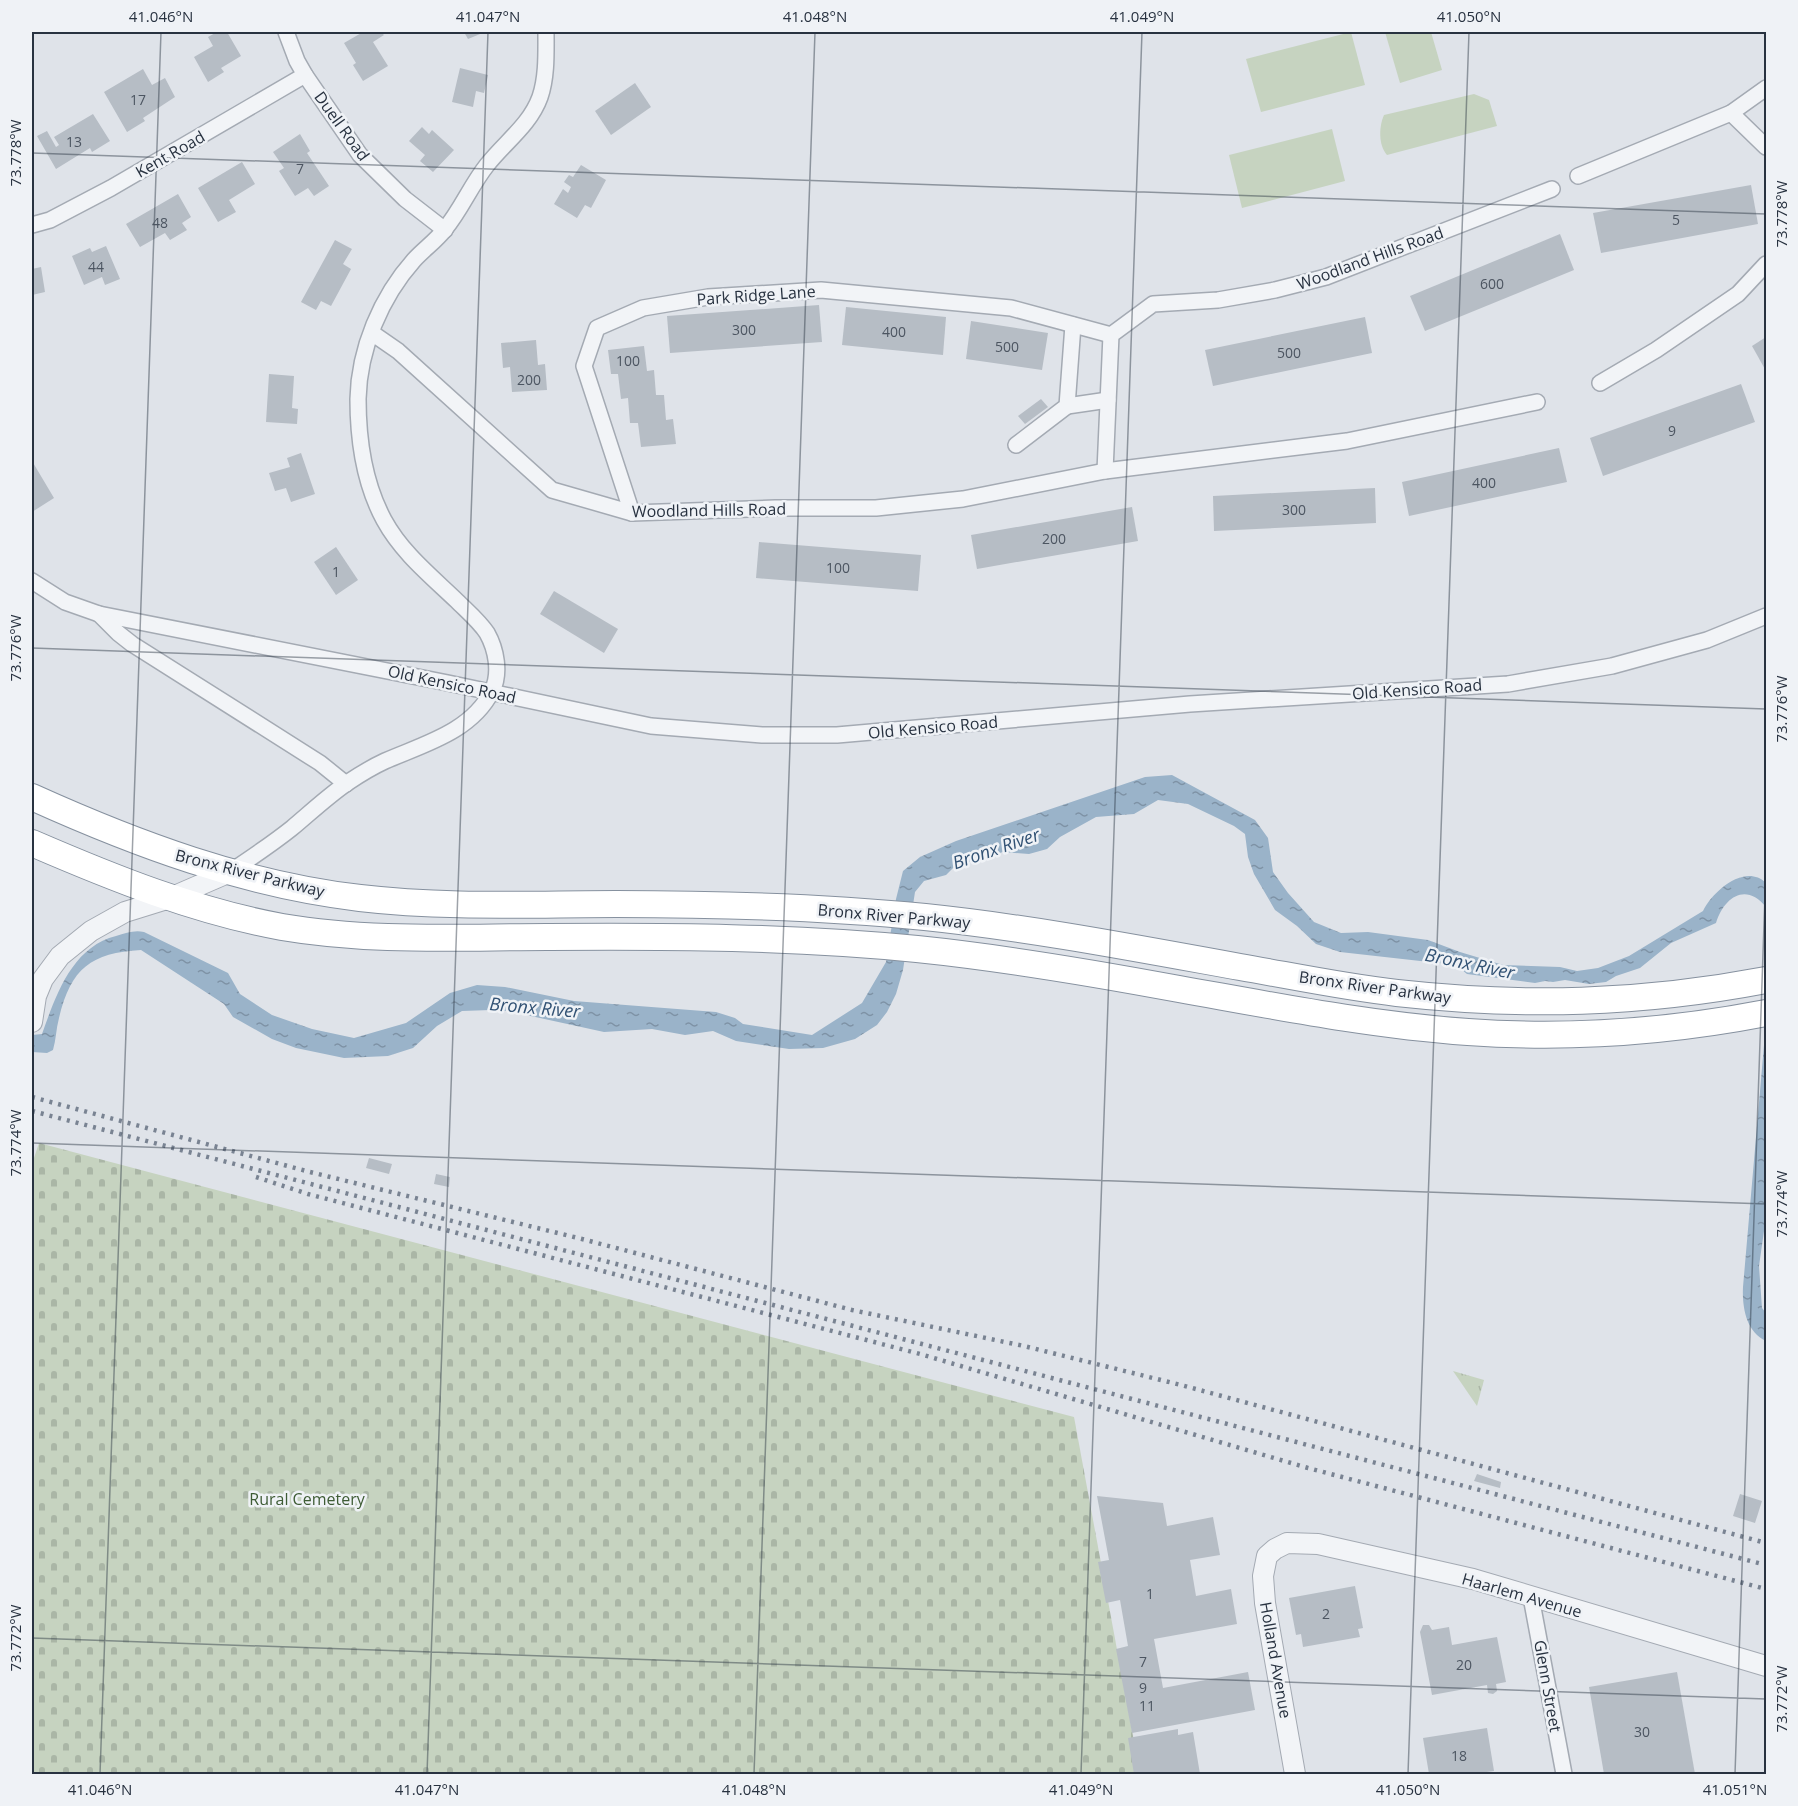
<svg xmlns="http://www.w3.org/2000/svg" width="1798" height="1806" font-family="'Open Sans',sans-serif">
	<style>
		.grass { fill: url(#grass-tufts) }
		.cemetery { fill: url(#cemetery-stones) }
		.green { fill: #c6d3c0 }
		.water { fill: url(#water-ripples) }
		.building { fill: #b6bdc5 }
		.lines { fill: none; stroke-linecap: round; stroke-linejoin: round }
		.minor-casing { stroke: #a4aab3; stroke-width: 18 }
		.tertiary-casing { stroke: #a4aab3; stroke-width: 22 }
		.trunk-casing { stroke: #86919f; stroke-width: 28 }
		.minor { stroke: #f2f4f7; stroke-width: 15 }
		.tertiary { stroke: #f2f4f7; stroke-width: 20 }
		.trunk { stroke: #fff; stroke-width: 26 }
		.rail { stroke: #798392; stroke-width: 4.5; stroke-dasharray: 3 6; stroke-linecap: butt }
		.ticks { fill: none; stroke: #283240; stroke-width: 1.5; stroke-opacity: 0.45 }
		.labels { text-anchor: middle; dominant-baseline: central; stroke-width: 5; stroke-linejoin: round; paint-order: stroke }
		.number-label { font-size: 14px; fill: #4c5561 }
		.street-label { font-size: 16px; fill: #283240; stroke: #eff2f6 }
		.park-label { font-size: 16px; fill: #3e5c35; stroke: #eff2f6 }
		.water-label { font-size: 18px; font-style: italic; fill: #325274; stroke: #eff2f6 }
		.neatline { fill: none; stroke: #283240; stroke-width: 2 }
		.ticks-label { font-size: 15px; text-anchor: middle; fill: #283240 }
	</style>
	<defs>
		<pattern id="grass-tufts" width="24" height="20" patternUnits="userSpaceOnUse" patternTransform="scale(1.5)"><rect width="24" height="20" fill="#c6d3c0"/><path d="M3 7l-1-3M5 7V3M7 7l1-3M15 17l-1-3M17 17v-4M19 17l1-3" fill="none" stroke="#aab6a6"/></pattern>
		<pattern id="cemetery-stones" width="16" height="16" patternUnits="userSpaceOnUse" patternTransform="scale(1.5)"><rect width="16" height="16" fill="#c6d3c0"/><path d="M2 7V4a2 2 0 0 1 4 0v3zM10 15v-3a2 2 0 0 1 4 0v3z" fill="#aab6a6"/></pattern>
		<pattern id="water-ripples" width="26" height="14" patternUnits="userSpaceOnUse" patternTransform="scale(1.5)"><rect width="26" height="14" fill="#9ab3c9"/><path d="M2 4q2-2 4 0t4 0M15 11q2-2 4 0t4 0" fill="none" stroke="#7e92a5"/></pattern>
	</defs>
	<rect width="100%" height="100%" fill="#dfe3e9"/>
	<polygon class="grass" points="1453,1371 1484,1380 1477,1406"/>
	<polygon class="cemetery" points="39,1143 1074,1417 1140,1774 32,1774 32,1164"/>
	<g class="green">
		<polygon points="1351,32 1365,85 1261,112 1246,59"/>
		<polygon points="1385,32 1431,32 1442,70 1400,83"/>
		<path d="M1474,94L1489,100L1497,126L1387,155C1378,145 1379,126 1384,115Z"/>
		<polygon points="1332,129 1345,181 1242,208 1229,155"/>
	</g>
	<g class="water">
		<path d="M1172,775L1255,820L1268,838L1273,872L1288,893L1314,922L1341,933L1368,932L1428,940L1460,952L1503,965L1560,967L1577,971L1598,968L1629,956L1703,911C1713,891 1745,863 1766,883V907C1746,882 1724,897 1716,923L1671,943L1640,968L1616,976L1606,982L1589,984L1565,980L1553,982L1545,981L1535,983L1467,974L1456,965L1340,952L1316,944L1297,926L1275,910L1254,874L1248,857L1245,834L1234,826L1188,804L1158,800L1134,814L1096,817L1060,837L1047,849L1029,854L1003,852L955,866L946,875L924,881L915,892L903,970L896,994L887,1012L877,1025L855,1039L823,1048L789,1049L736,1041L713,1031L685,1035L652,1029L604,1032L508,1011L491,1010L462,1011L437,1026L413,1048L388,1056L344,1058L296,1048L272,1039L233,1017L224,1004L141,950C91,953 71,968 59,1018C56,1029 56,1040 53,1050L47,1053L32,1052V1035L42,1034C56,995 72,947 116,936C126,933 134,930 144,932L228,973L240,994L272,1015L312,1029L354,1038L406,1023L450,993L477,985L505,987L574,1001L716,1012L735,1018L743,1024L812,1035L862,1003L886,962L896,899L903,871L920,857L956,841L1145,777Z"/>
		<path d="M1766,1036V1217L1759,1266L1762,1308L1766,1313V1341C1746,1332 1742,1307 1743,1287L1764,1045Z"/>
	</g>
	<g class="building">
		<polygon points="217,32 227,32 241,56 221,68 224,72 208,82 194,57 213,46 208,37"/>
		<polygon points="363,32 381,32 384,35 373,42 388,66 363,81 353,65 356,63 344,43"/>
		<polygon points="464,32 485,32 468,39"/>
		<polygon points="460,68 488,75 484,93 476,91 473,107 452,102"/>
		<polygon points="143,69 152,85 165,78 175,97 143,118 145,121 127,132 104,92"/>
		<polygon points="635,83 651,107 611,135 595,111"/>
		<polygon points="93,114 110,141 92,152 90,148 56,169 37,136 47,131 56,147 59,145 54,137"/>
		<polygon points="422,127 429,134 432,130 454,150 433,172 420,161 425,155 409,141"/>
		<polygon points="300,134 310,151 307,153 329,186 314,196 308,188 295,196 279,171 284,168 273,152"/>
		<polygon points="242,162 255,184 229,200 236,212 218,222 198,188"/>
		<polygon points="581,165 606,180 591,208 585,205 577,218 554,204 563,189 568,193 571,187 564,182 569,175 573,177"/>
		<polygon points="1751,185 1758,224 1601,253 1593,213"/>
		<polygon points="178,194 191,217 182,223 187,230 170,240 165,233 140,247 126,224"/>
		<polygon points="1560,234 1574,270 1425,331 1410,296"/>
		<polygon points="335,240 352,249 343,264 351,269 331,306 321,301 316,310 301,302"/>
		<polygon points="106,246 120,279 105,285 102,277 84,285 72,256 90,248 92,252"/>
		<polygon points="41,267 45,292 32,295 32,269"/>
		<polygon points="819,305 822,342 670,353 667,316"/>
		<polygon points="846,307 946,317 943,355 842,345"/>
		<polygon points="1365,317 1372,353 1213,386 1205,350"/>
		<polygon points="971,321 1048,333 1042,370 966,359"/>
		<polygon points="1766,337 1766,371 1752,346"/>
		<polygon points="536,340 538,365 545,364 547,390 512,392 510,367 503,368 501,343"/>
		<polygon points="644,346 647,371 654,370 656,395 664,395 666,420 673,419 676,444 641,447 638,423 630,423 628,398 621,399 618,374 611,374 608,350"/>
		<polygon points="269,374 294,376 292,408 298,409 297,424 266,422"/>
		<polygon points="1741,384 1755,422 1603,476 1590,438"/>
		<polygon points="1041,399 1048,407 1025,424 1018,416"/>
		<polygon points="1559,448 1567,482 1409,516 1402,482"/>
		<polygon points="301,453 315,494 291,502 286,488 275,491 269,473 290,467 287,458"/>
		<polygon points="32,461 54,498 32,512"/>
		<polygon points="1375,488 1376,523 1214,531 1213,496"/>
		<polygon points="1132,507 1138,541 977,569 971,535"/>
		<polygon points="759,542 921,555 918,591 756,578"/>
		<polygon points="336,547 358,580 336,595 314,562"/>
		<polygon points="554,591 618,629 604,653 540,614"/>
		<polygon points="369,1158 392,1164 389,1174 366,1168"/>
		<polygon points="436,1174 450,1177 449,1187 434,1184"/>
		<polygon points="1477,1474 1501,1482 1500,1488 1474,1481"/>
		<polygon points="1740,1494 1762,1501 1755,1523 1733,1516"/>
		<polygon points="1097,1496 1163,1503 1167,1526 1213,1517 1220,1555 1190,1560 1196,1596 1231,1589 1237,1624 1154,1639 1163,1688 1248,1672 1255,1710 1132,1733 1116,1649 1128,1646 1120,1600 1106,1603 1098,1562 1109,1560"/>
		<polygon points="1355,1586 1363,1628 1358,1629 1360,1637 1303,1647 1301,1634 1296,1635 1289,1598"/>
		<polygon points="1423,1625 1429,1625 1432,1630 1449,1627 1452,1645 1497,1637 1506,1682 1496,1684 1497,1691 1493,1694 1488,1693 1487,1685 1432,1695 1420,1632"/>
		<polygon points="1677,1672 1695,1774 1604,1774 1589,1687"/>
		<polygon points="1487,1728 1494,1771 1472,1774 1429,1774 1423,1738"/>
		<polygon points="1178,1729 1178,1735 1193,1732 1200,1774 1134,1774 1128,1738"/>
	</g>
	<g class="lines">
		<defs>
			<g id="minor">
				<polyline points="286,32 297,61 305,75 360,155 405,199 445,230"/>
				<polyline points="1731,113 1766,147"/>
				<polyline points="1578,176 1731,113 1766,88"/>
				<polyline points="32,225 50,220 111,188 305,75"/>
				<polyline points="372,333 398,351 552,490 632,513 775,508 876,508 963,499 1105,471 1347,441 1537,402"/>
				<polyline points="1600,383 1656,350 1738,294 1766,264"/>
				<polyline points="1067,406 1108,400"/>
				<polyline points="1016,445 1067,406 1073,325"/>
				<polyline points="1105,471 1111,335 1153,304 1218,300 1275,290 1326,277 1552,189"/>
				<polyline points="632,513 584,366 597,328 643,308 708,297 821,290 1011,308 1111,335"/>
				<polyline points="32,581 65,602 99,614 448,683 651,726 762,735 837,735 1190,704 1508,684 1612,666 1707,640 1766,616"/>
				<polyline points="99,614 118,633 132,644 320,763 346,784"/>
				<path d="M230,872C251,858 272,844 292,828C310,813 328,796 347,783C359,775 372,767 385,761C424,744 471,732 492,691C501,673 496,649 487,633C479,621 467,611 457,601C431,576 402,553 384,520C364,483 358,441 358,399C359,349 381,297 414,260C424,249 436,241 445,229C461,210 471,185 487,165C505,142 530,125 540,97C547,77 546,52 546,32"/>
				<polyline points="1531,1597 1564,1774"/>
			</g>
			<g id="tertiary">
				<polyline points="32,1022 36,996 43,979 60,956 91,931 125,912 170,898 230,872"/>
				<polyline points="1295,1774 1265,1603 1263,1576 1267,1556 1275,1549 1287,1543 1318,1544 1473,1579 1766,1666"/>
			</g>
			<g id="trunk">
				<path d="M32,797C136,844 246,885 360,898C445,908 531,904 616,904C719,904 823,907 925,917C1031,928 1135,948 1240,967C1292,976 1344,987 1397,993C1524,1007 1640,1004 1766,980"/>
				<path d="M32,843C113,878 195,911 282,927C369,942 459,937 547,937C671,936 794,937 917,949C1005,958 1093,973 1179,989C1275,1006 1370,1025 1468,1032C1567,1039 1668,1032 1766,1013"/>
			</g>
		</defs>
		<use href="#minor" class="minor-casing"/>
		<use href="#tertiary" class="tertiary-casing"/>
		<use href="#trunk" class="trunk-casing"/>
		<use href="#minor" class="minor"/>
		<use href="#tertiary" class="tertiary"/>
		<use href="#trunk" class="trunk"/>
		<g class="rail">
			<polyline points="32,1097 310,1172 582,1239 852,1310 1024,1346 1181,1385 1766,1543"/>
			<polyline points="32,1111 1766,1565"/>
			<polyline points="256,1177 308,1194 920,1354 1308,1468 1766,1589"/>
		</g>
	</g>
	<path class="ticks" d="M32,153L1766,214M32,648L1766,709M32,1143L1766,1204M32,1638L1766,1699M100,1774L161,32M427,1774L488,32M754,1774L815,32M1081,1774L1142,32M1408,1774L1469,32M1735,1774L1766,866"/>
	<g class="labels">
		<g class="number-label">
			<text x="138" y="99">17</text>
			<text x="74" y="141">13</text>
			<text x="300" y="168">7</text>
			<text x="1676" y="219">5</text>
			<text x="160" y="222">48</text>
			<text x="96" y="266">44</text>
			<text x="1492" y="283">600</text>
			<text x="744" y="329">300</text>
			<text x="894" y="331">400</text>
			<text x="1007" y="346">500</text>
			<text x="1289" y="352">500</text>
			<text x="628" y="360">100</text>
			<text x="529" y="379">200</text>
			<text x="1672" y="430">9</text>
			<text x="1484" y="482">400</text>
			<text x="1294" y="509">300</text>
			<text x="1054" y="538">200</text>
			<text x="838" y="567">100</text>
			<text x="336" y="571">1</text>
			<text x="1150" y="1593">1</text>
			<text x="1326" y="1613">2</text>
			<text x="1143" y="1661">7</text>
			<text x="1464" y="1664">20</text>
			<text x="1143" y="1687">9</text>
			<text x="1147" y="1705">11</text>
			<text x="1642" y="1731">30</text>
			<text x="1459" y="1755">18</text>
		</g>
		<g class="street-label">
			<text transform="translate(342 126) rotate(54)">Duell Road</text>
			<text transform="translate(170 154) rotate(-30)">Kent Road</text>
			<text transform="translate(1370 258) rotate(-20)">Woodland Hills Road</text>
			<text transform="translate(756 295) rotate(-4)">Park Ridge Lane</text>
			<text transform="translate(709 510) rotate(-1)">Woodland Hills Road</text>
			<text transform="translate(452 684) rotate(12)">Old Kensico Road</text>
			<text transform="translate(1417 689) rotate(-4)">Old Kensico Road</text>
			<text transform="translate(933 727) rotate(-5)">Old Kensico Road</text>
			<text transform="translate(250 873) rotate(14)">Bronx River Parkway</text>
			<text transform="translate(894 916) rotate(5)">Bronx River Parkway</text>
			<text transform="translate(1375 987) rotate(8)">Bronx River Parkway</text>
			<text transform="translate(1522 1595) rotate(16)">Haarlem Avenue</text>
			<text transform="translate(1276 1660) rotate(80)">Holland Avenue</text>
			<text transform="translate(1548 1686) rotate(80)">Glenn Street</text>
		</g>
		<g class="park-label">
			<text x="307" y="1499">Rural Cemetery</text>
		</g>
		<g class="water-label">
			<text transform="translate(996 848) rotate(-19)">Bronx River</text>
			<text transform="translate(1470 963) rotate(12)">Bronx River</text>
			<text transform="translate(535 1007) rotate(5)">Bronx River</text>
		</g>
	</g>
	<rect width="1798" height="1806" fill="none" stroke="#eff2f6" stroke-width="66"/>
	<rect x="33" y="33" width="1732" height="1740" class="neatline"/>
	<g class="ticks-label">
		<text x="161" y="22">41.046°N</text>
		<text x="488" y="22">41.047°N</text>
		<text x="815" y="22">41.048°N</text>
		<text x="1142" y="22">41.049°N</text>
		<text x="1469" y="22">41.050°N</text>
		<text transform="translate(16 153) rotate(-90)" y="5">73.778°W</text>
		<text transform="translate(1782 214) rotate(-90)" y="5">73.778°W</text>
		<text transform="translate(16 648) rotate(-90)" y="5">73.776°W</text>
		<text transform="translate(1782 709) rotate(-90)" y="5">73.776°W</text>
		<text transform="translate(16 1143) rotate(-90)" y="5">73.774°W</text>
		<text transform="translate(1782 1204) rotate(-90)" y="5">73.774°W</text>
		<text transform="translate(16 1638) rotate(-90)" y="5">73.772°W</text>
		<text transform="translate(1782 1699) rotate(-90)" y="5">73.772°W</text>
		<text x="100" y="1795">41.046°N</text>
		<text x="427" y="1795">41.047°N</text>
		<text x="754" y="1795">41.048°N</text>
		<text x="1081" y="1795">41.049°N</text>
		<text x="1408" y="1795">41.050°N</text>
		<text x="1735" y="1795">41.051°N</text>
	</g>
</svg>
